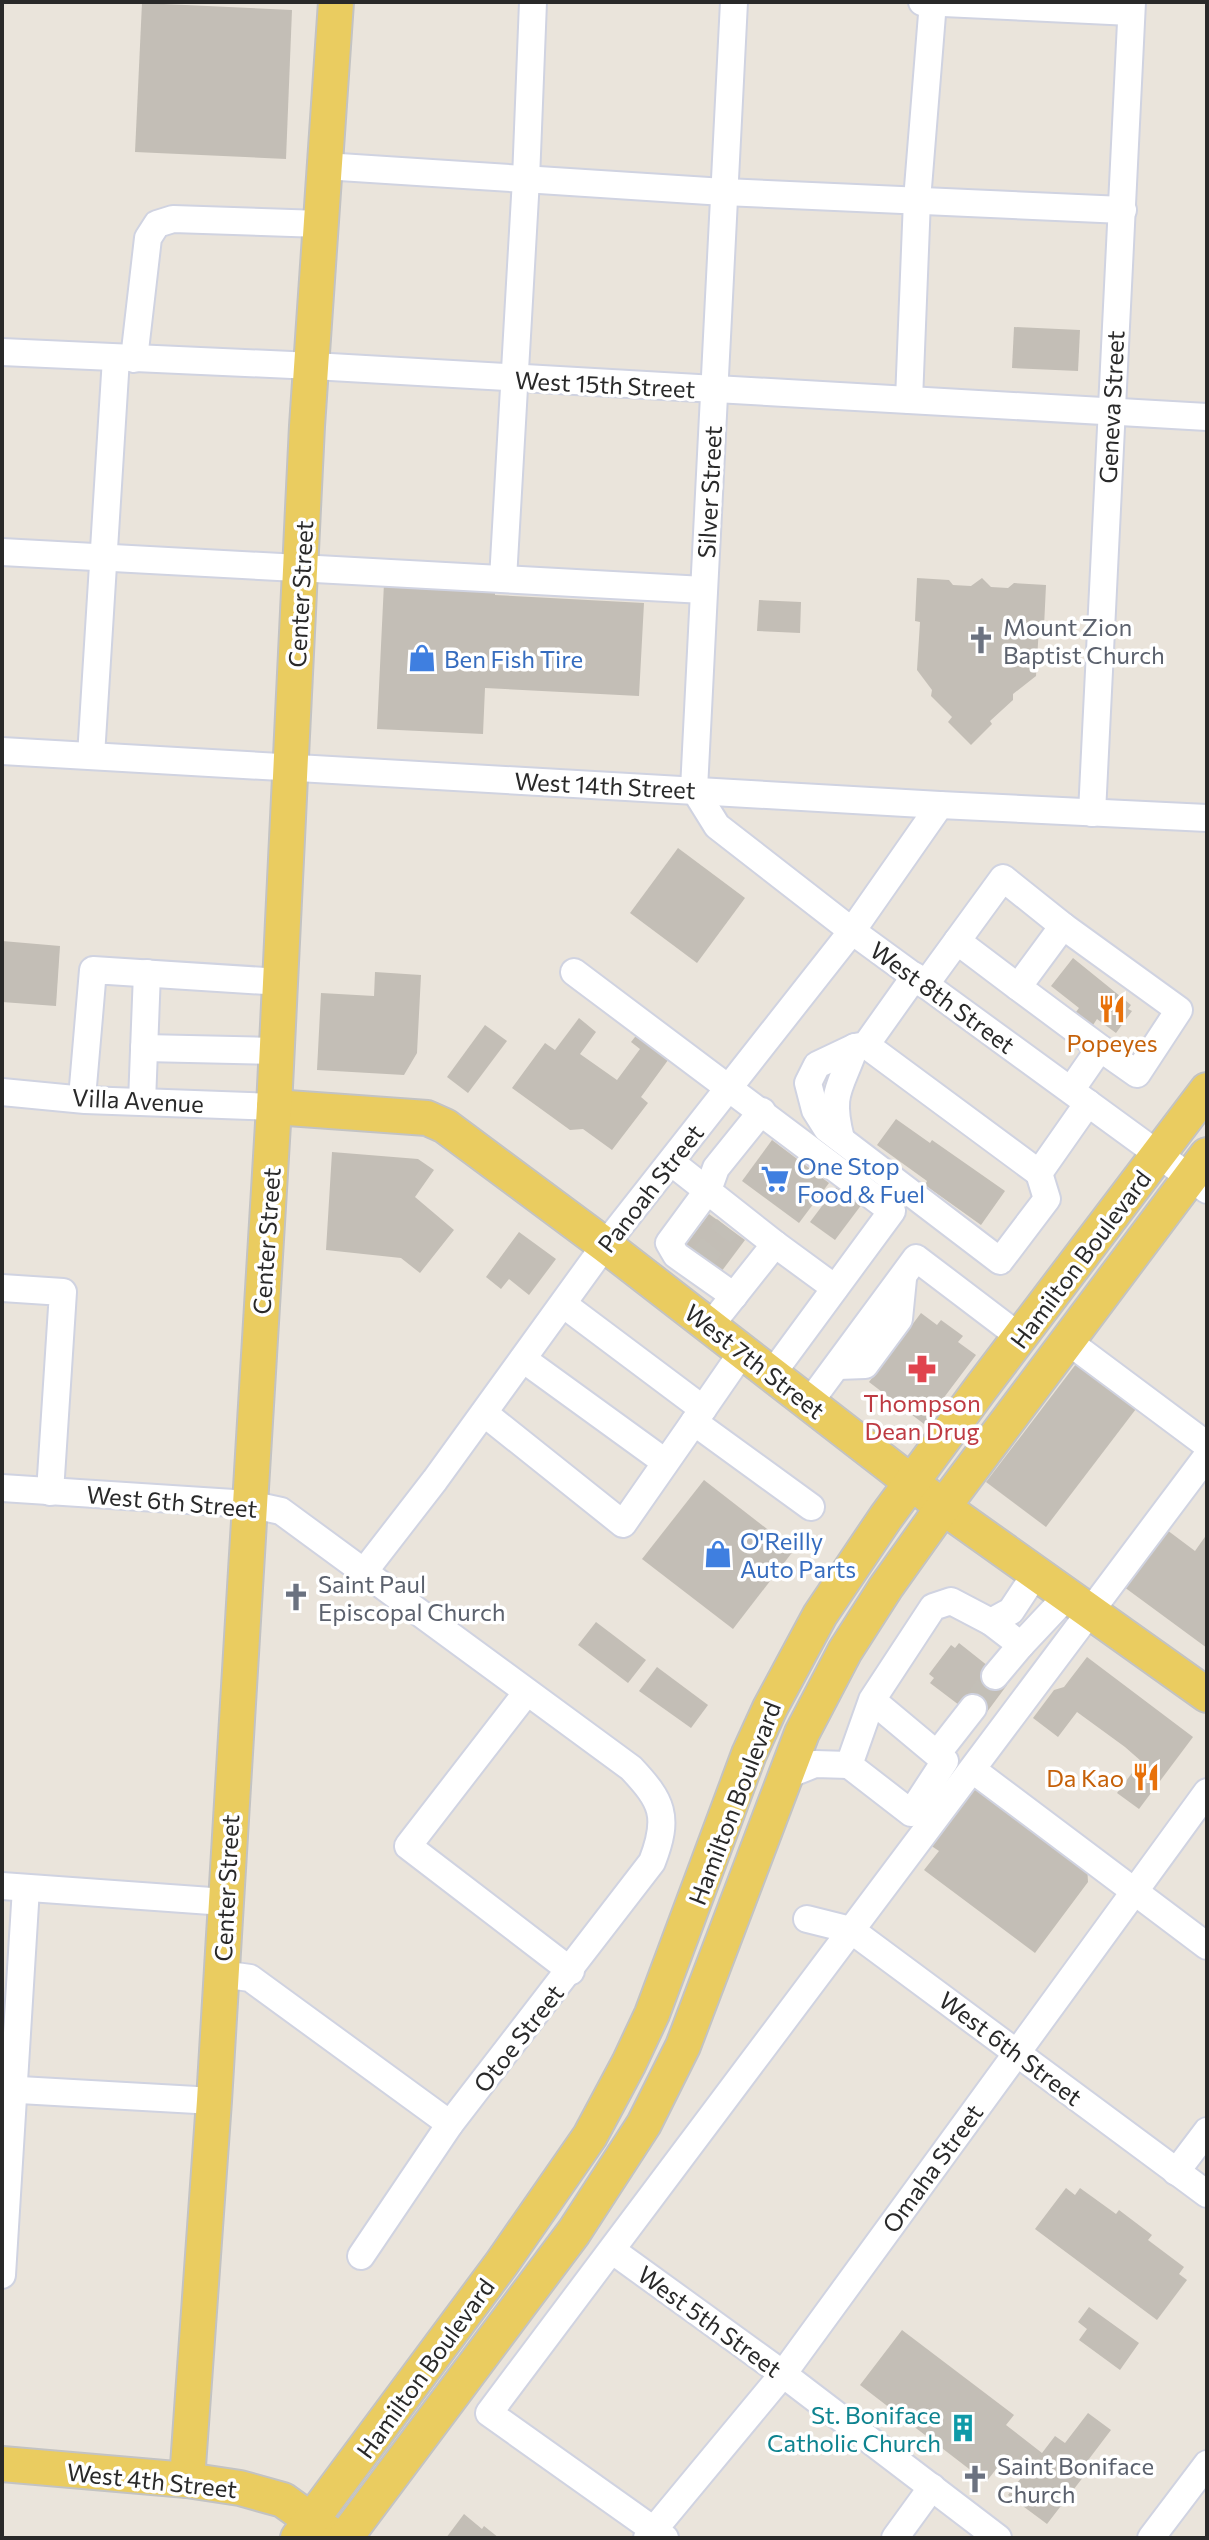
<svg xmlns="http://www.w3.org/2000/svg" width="1209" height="2540" font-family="Commissioner,sans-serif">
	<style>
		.building { fill: #c3beb6 }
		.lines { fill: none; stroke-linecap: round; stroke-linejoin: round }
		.minor-tunnel { stroke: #c3bfb7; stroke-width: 26; stroke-dasharray: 26 13; stroke-linecap: butt }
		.minor-casing { stroke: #d0d3e1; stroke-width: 30 }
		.major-casing { stroke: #c3c3c3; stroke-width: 38 }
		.minor { stroke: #fff; stroke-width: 26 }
		.major { stroke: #eacc60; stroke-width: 34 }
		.labels { text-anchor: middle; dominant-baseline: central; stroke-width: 7; stroke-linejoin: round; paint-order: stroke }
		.street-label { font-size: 24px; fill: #292929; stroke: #fff }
		.worship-label { font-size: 24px; fill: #5b616d; stroke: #fff; text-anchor: start }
		.shop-label { font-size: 24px; fill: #366cbe; stroke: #fff; text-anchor: start }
		.food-label { font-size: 24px; fill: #c56008; stroke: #fff }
		.health-label { font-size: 24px; fill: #be3a42; stroke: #fff }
		.culture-label { font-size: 24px; fill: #0d838f; stroke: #fff; text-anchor: end }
	</style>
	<rect width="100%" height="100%" fill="#eae4db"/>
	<g class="building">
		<polygon points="142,3 292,10 286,159 135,152"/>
		<polygon points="1014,327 1080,330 1078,371 1012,368"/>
		<polygon points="917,578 949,580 953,585 971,586 982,578 991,587 1008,588 1014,583 1046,585 1044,627 1039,627 1036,676 1013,694 1013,700 990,721 992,724 971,745 948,722 952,717 931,696 932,690 917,670 920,622 915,621"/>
		<polygon points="384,583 495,589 495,595 644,603 639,696 485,688 483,734 377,729"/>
		<polygon points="759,600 801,602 800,633 757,631"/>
		<polygon points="678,848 745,898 697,963 630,913"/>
		<polygon points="2,941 60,946 56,1006 2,1002"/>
		<polygon points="1073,958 1131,1005 1128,1009 1132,1011 1116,1033 1097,1019 1093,1025 1076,1012 1079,1008 1051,986"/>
		<polygon points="375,972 421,975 417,1053 404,1075 317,1070 321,993 374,996"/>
		<polygon points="579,1018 596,1032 580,1054 617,1080 640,1049 631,1042 639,1032 671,1056 641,1097 648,1103 612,1150 583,1129 570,1130 512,1088 545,1043 555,1050"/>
		<polygon points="485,1025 507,1041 468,1093 447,1077"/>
		<polygon points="896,1119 930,1143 932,1140 1005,1191 981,1225 925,1185 927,1181 877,1145"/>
		<polygon points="772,1140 829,1183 799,1223 742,1181"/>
		<polygon points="332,1152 418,1159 434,1170 415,1197 454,1230 420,1273 401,1258 326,1250"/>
		<polygon points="840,1182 865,1200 835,1240 810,1222"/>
		<polygon points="709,1214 745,1240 715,1280 679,1254"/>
		<polygon points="519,1232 556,1259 529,1295 509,1279 501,1289 486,1277"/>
		<polygon points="921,1313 937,1325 941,1320 963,1336 958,1342 976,1355 924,1424 869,1382"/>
		<polygon points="1079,1360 1139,1405 1046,1527 986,1482"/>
		<polygon points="704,1480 794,1550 733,1629 642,1559"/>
		<polygon points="1163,1527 1195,1551 1207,1534 1207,1648 1120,1584"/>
		<polygon points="596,1622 646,1660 628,1683 578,1645"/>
		<polygon points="959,1643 988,1666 985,1669 1007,1685 984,1716 963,1701 959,1705 930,1683 934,1678 929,1674 951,1645 955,1648"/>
		<polygon points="1087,1657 1193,1737 1139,1809 1117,1793 1141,1761 1125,1747 1077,1712 1058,1737 1033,1718 1054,1690 1064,1687"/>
		<polygon points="657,1667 708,1705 691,1728 639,1691"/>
		<polygon points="983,1787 1087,1865 1088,1882 1035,1953 924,1870 939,1851 927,1843 966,1791"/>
		<polygon points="1066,2188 1075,2195 1080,2188 1116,2214 1119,2210 1152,2235 1148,2240 1184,2267 1179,2274 1187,2280 1157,2320 1035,2229"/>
		<polygon points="1089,2307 1139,2343 1120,2370 1079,2340 1087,2329 1078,2322"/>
		<polygon points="902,2330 1014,2415 1006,2425 1042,2453 1055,2436 1065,2443 1088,2413 1111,2430 1089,2459 1094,2463 1047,2524 1008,2495 1024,2474 1014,2467 1006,2476 997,2468 986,2482 860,2385"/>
		<polygon points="464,2514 482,2529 484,2526 499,2538 446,2538"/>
	</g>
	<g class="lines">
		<g class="minor-tunnel">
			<polyline points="696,1266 727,1227"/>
			<polyline points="973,1708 995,1676"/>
		</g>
		<defs>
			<g id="minor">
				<polyline points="734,2 694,789 717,826 852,931 1207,1190"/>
				<polyline points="922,2 1131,12"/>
				<polyline points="324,166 724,192 1123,210"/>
				<polyline points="2,352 313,366 1207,417"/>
				<polyline points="134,359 148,238 157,224 173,219 321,224"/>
				<polyline points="909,400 917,200 933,2"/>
				<polyline points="2,552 704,590"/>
				<polyline points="503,579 526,179 533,2"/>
				<polyline points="2,751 940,805 1207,818"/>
				<polyline points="91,756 116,358"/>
				<polyline points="1092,813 1132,2"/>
				<polyline points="957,941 1018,987"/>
				<polyline points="574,972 892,1211 772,1374"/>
				<polyline points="915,976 866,1045 855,1047 817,1065 808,1083 815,1110 827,1129 1000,1261 1047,1199 1039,1173"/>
				<polyline points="925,985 1003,878 1063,926"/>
				<polyline points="866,1045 1039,1173 1088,1103"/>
				<polyline points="144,1048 276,1051"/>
				<polyline points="1071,1090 1100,1048 1137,1074 1179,1010 1063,926 1018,987 1100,1048"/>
				<polyline points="2,1092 85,1100 274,1107"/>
				<polyline points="82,1098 93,970 281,982"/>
				<polyline points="142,1102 147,973"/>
				<path d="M841,1139C829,1092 840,1090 855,1047"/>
				<polyline points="671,1162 775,1244 710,1326"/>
				<polyline points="775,1244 835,1288"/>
				<polyline points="2,1288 63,1292 50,1492"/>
				<polyline points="734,1296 676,1255 669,1243 708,1190 716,1168 762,1111"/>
				<polyline points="563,1304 703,1409"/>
				<polyline points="1069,1342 1207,1445"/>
				<polyline points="523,1359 665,1462"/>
				<polyline points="838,1366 865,1365 899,1319 903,1279"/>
				<polyline points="809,1403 916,1258 1020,1337"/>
				<polyline points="484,1413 623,1524 694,1422 811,1507"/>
				<polyline points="694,1422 743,1351"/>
				<path d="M2,1488L249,1504L281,1511L631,1768C662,1801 670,1816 652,1862L450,2124L361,2256"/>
				<polyline points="363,1573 435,1480 605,1245 852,931 940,805"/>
				<polyline points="991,1622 1011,1611 1036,1573"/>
				<polyline points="995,1676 1021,1645 1068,1595"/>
				<polyline points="527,1692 408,1846 571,1971"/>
				<polyline points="872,1700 945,1761 911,1813 849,1765 872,1700 933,1607 951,1601 991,1622 1021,1645"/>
				<polyline points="937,1754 973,1708"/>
				<polyline points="973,1770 1207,1946"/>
				<polyline points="785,1776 815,1764 849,1765"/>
				<polyline points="2,1886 225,1902"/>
				<polyline points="807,1919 851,1930 1207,2194"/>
				<polyline points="221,1974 250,1978 450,2124"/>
				<polyline points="2,2089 214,2101"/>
				<polyline points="1176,2172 1207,2131"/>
				<polyline points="613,2251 783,2374 998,2538"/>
				<polyline points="2,2275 26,1888"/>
				<polyline points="647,2538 783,2374 1207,1792"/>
				<polyline points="665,2538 489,2413 1207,1456"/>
				<polyline points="895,2538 932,2487"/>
				<polyline points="1151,2538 1207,2464"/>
			</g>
			<g id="major">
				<polyline points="274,1107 427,1118 445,1126 605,1245 943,1507 1207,1695"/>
				<polyline points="2,2464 187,2480 240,2488 283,2500 329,2533"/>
				<polyline points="187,2480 214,2101 274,1107 307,426 336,2"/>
				<polyline points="298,2538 502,2263 590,2136 629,2063 652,2014 749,1754 770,1708 820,1615 886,1517 981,1388 1207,1090"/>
				<polyline points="345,2538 574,2232 644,2124 683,2046 802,1733 845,1651 886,1587 943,1507 1207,1155"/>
			</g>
		</defs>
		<use href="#minor" class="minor-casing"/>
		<use href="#major" class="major-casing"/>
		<use href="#minor" class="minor"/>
		<use href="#major" class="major"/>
	</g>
	<defs>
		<symbol id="church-bare" viewBox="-9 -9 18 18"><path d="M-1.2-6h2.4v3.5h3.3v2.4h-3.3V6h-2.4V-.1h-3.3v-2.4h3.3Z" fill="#6b7280" stroke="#fff" stroke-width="2.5" paint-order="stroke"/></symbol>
		<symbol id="shop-bare" viewBox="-9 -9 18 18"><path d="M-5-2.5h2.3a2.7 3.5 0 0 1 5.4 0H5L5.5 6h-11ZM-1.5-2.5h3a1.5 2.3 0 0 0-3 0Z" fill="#3f7fe0" stroke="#fff" stroke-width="2.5" paint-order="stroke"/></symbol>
		<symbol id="restaurant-bare" viewBox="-9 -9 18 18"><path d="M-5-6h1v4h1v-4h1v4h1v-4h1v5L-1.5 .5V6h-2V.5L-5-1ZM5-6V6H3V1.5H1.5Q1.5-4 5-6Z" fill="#e8710a" stroke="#fff" stroke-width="2.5" paint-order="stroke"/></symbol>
		<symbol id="supermarket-bare" viewBox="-9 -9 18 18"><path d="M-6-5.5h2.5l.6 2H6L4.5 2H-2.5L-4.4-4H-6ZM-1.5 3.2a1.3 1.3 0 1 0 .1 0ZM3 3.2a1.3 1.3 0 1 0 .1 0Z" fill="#3f7fe0" stroke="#fff" stroke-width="2.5" paint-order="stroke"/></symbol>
		<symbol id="pharmacy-bare" viewBox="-9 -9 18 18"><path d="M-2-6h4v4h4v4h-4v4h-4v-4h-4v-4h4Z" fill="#e0444e" stroke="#fff" stroke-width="2.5" paint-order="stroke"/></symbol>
		<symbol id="building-bare" viewBox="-9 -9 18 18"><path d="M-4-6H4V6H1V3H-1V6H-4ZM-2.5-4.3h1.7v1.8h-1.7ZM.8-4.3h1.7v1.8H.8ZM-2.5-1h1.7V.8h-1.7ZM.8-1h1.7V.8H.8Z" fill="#0f9aa8" stroke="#fff" stroke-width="2.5" paint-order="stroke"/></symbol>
	</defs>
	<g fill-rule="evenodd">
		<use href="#church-bare" x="961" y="620" width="40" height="40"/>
		<use href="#shop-bare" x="402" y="638" width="40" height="40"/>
		<use href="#restaurant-bare" x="1092" y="989" width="40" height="40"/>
		<use href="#supermarket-bare" x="755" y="1159" width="40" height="40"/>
		<use href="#pharmacy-bare" x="902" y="1349" width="40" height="40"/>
		<use href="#shop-bare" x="698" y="1534" width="40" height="40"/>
		<use href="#church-bare" x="276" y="1577" width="40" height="40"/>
		<use href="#restaurant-bare" x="1126" y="1757" width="40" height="40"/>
		<use href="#building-bare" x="943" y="2408" width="40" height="40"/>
		<use href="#church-bare" x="955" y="2459" width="40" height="40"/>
	</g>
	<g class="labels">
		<g class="street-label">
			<text transform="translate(605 384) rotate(3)">West 15th Street</text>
			<text transform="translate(1111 407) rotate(-87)">Geneva Street</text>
			<text transform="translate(709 492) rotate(-87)">Silver Street</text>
			<text transform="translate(300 594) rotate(-87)">Center Street</text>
			<text transform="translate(605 785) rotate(3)">West 14th Street</text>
			<text transform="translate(943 997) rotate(36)">West 8th Street</text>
			<text transform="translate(138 1100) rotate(3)">Villa Avenue</text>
			<text transform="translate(650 1188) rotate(-52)">Panoah Street</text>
			<text transform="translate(266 1241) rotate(-86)">Center Street</text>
			<text transform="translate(1080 1259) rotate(-53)">Hamilton Boulevard</text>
			<text transform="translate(755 1361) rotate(38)">West 7th Street</text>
			<text transform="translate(172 1501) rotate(5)">West 6th Street</text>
			<text transform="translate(734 1803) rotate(-69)">Hamilton Boulevard</text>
			<text transform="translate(226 1888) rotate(-87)">Center Street</text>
			<text transform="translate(518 2038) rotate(-52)">Otoe Street</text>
			<text transform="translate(1011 2048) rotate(37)">West 6th Street</text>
			<text transform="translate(932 2168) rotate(-54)">Omaha Street</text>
			<text transform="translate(710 2321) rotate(36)">West 5th Street</text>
			<text transform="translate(425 2368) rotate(-54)">Hamilton Boulevard</text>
			<text transform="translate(152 2480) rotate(6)">West 4th Street</text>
		</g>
		<g class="worship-label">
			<text x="1003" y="626">Mount Zion<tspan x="1003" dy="28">Baptist Church</tspan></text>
			<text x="318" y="1583">Saint Paul<tspan x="318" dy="28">Episcopal Church</tspan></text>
			<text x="997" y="2465">Saint Boniface<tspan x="997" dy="28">Church</tspan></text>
		</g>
		<g class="shop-label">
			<text x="444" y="658">Ben Fish Tire</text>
			<text x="797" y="1165">One Stop<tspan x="797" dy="28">Food &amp; Fuel</tspan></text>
			<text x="740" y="1540">O'Reilly<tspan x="740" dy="28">Auto Parts</tspan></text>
		</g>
		<g class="food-label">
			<text x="1112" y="1042">Popeyes</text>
			<text x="1124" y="1777" text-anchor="end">Da Kao</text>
		</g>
		<g class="health-label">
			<text x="922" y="1402">Thompson<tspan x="922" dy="28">Dean Drug</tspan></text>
		</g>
		<g class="culture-label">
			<text x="941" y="2414">St. Boniface<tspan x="941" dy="28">Catholic Church</tspan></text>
		</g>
	</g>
	<rect width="1209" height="2540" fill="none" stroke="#292929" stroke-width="8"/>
</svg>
